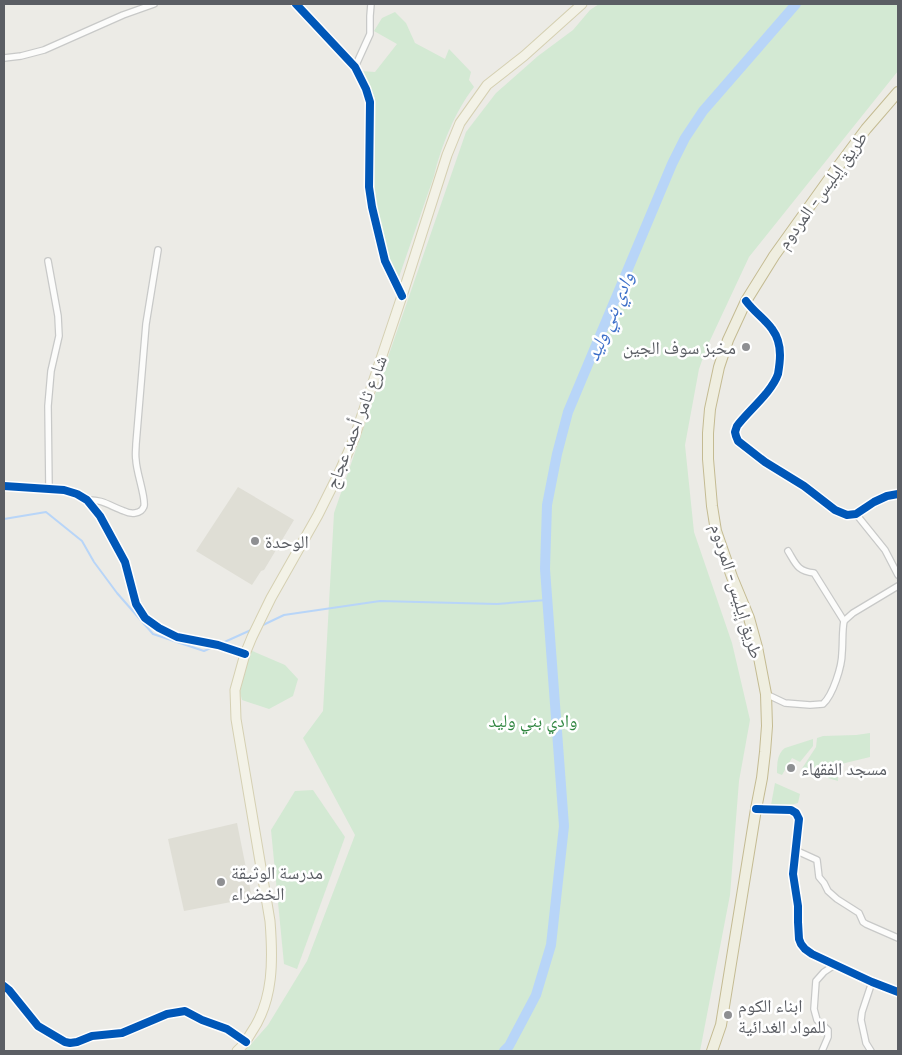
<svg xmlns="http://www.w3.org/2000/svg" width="902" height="1055" font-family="'Titillium Web','Noto Naskh Arabic',sans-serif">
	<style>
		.education { fill: #dfded5 }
		.green { fill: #d3e9d3 }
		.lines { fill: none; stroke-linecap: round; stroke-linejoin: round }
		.stream { stroke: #b8d5f8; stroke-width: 2 }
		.river { stroke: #b8d5f8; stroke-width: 10 }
		.street-casing { stroke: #c8c9c8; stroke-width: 8 }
		.primary-casing { stroke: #d5d0b2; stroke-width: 11 }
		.highway-casing { stroke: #c4bb92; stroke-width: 12 }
		.street { stroke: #fcfcfb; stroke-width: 5.5 }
		.primary { stroke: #f3f2e7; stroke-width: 9 }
		.highway { stroke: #efeee0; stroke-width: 10 }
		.cycleway-casing { stroke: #fff; stroke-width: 11 }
		.cycleway { stroke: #0057b8; stroke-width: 8 }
		.poi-dot { fill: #8e8f92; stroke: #fff; stroke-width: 2 }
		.labels { text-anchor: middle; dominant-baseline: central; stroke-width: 5; stroke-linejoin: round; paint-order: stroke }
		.street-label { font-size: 18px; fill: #5b5e64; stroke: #fff }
		.poi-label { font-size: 18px; fill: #5b5e64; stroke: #fff; text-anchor: start }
		.park-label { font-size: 18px; fill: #308640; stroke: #fff }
		.water-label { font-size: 19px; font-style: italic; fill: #3e70c9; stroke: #fff }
	</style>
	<rect width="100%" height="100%" fill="#ecebe6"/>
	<g class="education">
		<polygon points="238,487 294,520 264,570 261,571 252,585 196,551"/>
		<polygon points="237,823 252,898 184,911 168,839"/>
	</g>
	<g class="green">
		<polygon points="599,4 898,4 898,71 749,257 706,349 699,369 685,445 694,532 732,643 750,720 739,781 730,895 700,1051 245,1051 268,1025 307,961 355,835 303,738 323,711 334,513 466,132 496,93 538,56 573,30 590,10"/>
		<path d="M395,12L406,23L415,43L445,59L449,49L471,72L469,80L474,87C455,111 441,147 434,176L399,277L393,269L386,247L373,194L372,130L375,98L365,77L361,71L375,72L397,44L374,31L382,18Z"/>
		<polygon points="250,650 285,665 298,679 293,696 269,709 242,700 240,692"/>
		<polygon points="870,733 870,757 837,765 838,781 818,775 816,778 801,770 816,747 817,738 823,736 856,735"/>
		<path d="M813,739V746L800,762L792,758L782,775L777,773C777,764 777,754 785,748Z"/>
		<polygon points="775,783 800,794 798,803 782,807 773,807 771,805"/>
		<polygon points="313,790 345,837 297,969 284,964 271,830 295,791"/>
	</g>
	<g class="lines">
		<g class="stream">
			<polyline points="4,519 46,512 82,541 94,562 117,593 153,634 204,651 215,646"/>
			<polyline points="263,625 284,615 380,601 497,604 547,600"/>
			<polyline points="220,644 251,630"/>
		</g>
		<polyline class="river" points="504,1051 509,1046 536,995 551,945 564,826 545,569 547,505 557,454 568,412 672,164 685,138 703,111 796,4"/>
		<defs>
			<g id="street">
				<polyline points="296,4 355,67 366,89 370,102 369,187 372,207 385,261 402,296"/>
				<polyline points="4,58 21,56 44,50 123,15 154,4"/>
				<polyline points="355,67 370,34 370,16 371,4"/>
				<polyline points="48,261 58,316 59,336 51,371 48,406 49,489"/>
				<path d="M746,301C754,312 765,319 772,329C778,337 780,346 780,355C780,361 779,368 778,374C772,392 748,411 737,426L735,432L736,436L738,441L765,462L804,486L835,510L847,515L856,514L874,502L887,496L898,494"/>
				<polyline points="4,486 64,490 77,494 87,500 100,516 125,562 136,604 145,618 159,628 177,637 218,645 245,654"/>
				<path d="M87,500C102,499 110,506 124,511C130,514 141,515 144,506C146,498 136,471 136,460C135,455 136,449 136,444L146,324L158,250"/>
				<polyline points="856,514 885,550 898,575"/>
				<path d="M788,551C796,564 797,571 814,573L844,621"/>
				<path d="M766,694L785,703L810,705L823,704C833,695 842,666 842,653C843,642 842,631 844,621L853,613L898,586"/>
				<polyline points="756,809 791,810 796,813 799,819 793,874 798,906 798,922 799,939 801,944 805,949 812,954 872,982 898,992"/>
				<polyline points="795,850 817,860 819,877 824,883 828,891 837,899 859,913 863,922 866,924 898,938"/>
				<polyline points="4,986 9,990 38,1026 65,1042 70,1043 77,1042 92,1036 122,1033 167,1014 185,1011 202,1020 227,1029 246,1042"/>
				<polyline points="822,1051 828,1037 828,1030 817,1020 814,1009 816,981 824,972 836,964"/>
				<polyline points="871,1051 866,1043 861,1020 862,1012 872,982"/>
			</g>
			<path id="primary" d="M237,1051C243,1046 247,1040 251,1033C274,1000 273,959 270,921L236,719L235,690L245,654L252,637L271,598L318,515L338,475L354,439L402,296L447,155L460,123L487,85L524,56L582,4"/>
			<polyline id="highway" points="712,1051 721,1025 756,809 762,778 765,752 767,726 766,694 757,647 749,618 732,577 716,531 712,506 708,459 708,433 710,409 719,367 728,340 746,301 774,256 837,168 866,129 898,92"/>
		</defs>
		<use href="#street" class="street-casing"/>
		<use href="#primary" class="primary-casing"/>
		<use href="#highway" class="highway-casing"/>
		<use href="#street" class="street"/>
		<use href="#primary" class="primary"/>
		<use href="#highway" class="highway"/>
		<defs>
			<g id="cycleway">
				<polyline points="296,4 355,67 366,89 370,102 369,187 372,207 385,261 402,296"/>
				<path d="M746,301C754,312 765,319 772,329C778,337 780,346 780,355C780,361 779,368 778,374C772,392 748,411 737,426L735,432L736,436L738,441L765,462L804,486L835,510L847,515L856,514L874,502L887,496L898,494"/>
				<polyline points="4,486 64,490 77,494 87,500 100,516 125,562 136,604 145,618 159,628 177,637 218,645 245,654"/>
				<polyline points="756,809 791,810 796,813 799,819 793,874 798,906 798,922 799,939 801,944 805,949 812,954 872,982 898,992"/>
				<polyline points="4,986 9,990 38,1026 65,1042 70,1043 77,1042 92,1036 122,1033 167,1014 185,1011 202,1020 227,1029 246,1042"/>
			</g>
		</defs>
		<use href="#cycleway" class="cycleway-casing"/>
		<use href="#cycleway" class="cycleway"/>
	</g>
	<g class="poi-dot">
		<circle cx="746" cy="347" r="5"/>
		<circle cx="255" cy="541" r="5"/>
		<circle cx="791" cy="768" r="5"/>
		<circle cx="221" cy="882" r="5"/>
		<circle cx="728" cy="1015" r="5"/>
	</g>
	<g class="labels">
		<g class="street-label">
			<text transform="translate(822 190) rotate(-54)">طريق إيليس- المردوم</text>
			<text transform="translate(356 422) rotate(-69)">شارع ثامر أحمد عجاج</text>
			<text transform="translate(737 591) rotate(73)">طريق إيليس- المردوم</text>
		</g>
		<g class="poi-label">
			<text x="736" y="347" text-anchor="end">مخبز سوف الجين</text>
			<text x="265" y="541">الوحدة</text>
			<text x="801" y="768">مسجد الفقهاء</text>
			<text x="231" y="872">مدرسة الوثيقة<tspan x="231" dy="21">الخضراء</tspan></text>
			<text x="738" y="1005">ابناء الكوم<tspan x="738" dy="21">للمواد الغدائية</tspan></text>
		</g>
		<g class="park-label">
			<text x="533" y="720">وادي بني وليد</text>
		</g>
		<g class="water-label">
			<text transform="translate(609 316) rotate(-67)">وادي بني وليد</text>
		</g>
	</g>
	<rect width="902" height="1055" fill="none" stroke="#5b5e64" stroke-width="10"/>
</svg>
